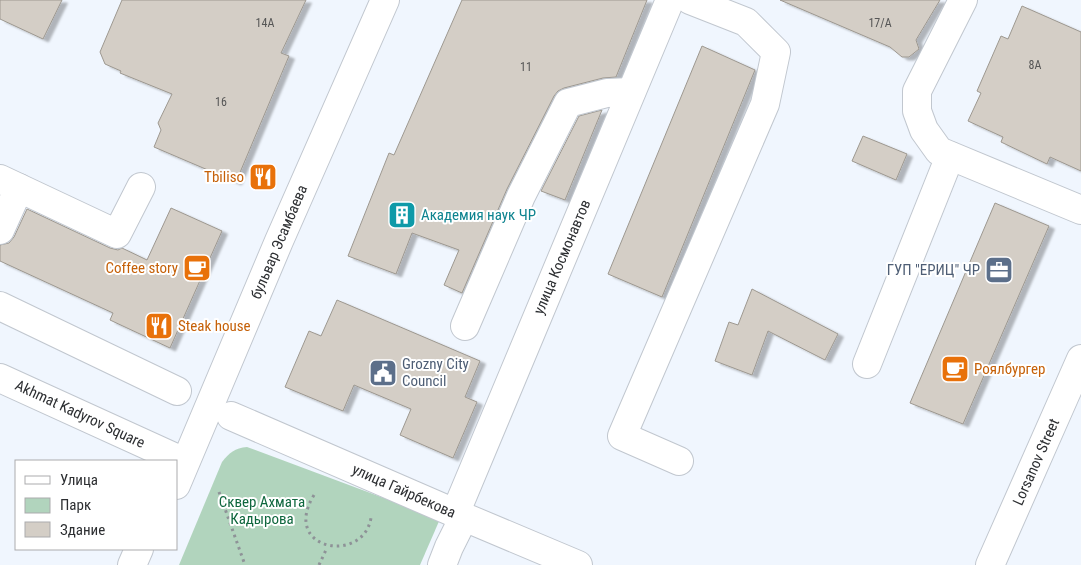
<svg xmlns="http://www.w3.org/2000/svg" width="1081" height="565" font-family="'Roboto Condensed',sans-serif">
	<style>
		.green { fill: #b1d4bd }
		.building { fill: #d4cec6; stroke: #9d9890; filter: url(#shadow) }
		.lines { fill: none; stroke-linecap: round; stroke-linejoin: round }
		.minor-casing { stroke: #c1c7cf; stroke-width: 30 }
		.major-casing { stroke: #c1c7cf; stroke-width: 30 }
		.path { stroke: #8e9297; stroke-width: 3; stroke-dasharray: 2.5 4; stroke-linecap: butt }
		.minor { stroke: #fff; stroke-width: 28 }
		.major { stroke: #fff; stroke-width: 28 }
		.labels { text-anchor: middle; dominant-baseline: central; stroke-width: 4; stroke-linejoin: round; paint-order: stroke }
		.number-label { font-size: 12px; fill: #565656 }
		.food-label { font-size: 15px; fill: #c56008; stroke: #fff; text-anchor: end }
		.culture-label { font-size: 15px; fill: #0d838f; stroke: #fff; text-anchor: start }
		.street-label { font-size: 15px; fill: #2c2e31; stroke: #fff }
		.service-label { font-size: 15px; fill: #4e5e75; stroke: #fff; text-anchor: end }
		.park-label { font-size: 15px; fill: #0f673e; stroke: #fff }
	</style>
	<defs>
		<filter id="shadow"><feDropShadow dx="5.5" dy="3" stdDeviation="1" flood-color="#0004"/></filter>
	</defs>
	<rect width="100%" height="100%" fill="#f0f6fe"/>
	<path class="green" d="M247,447L440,519L420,565H179L222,462C229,453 235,448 247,447Z"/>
	<g class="building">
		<polygon points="0,0 62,0 43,39 0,19"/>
		<polygon points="122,0 306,0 281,53 289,56 236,182 154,147 161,130 158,123 172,94 120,73 121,71 105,64 100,52"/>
		<polygon points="462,0 647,0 616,77 603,78 564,88 558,91 554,96 507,189 462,293 444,285 459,250 412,233 396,274 348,256 389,153 394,155"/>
		<polygon points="780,0 940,0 916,40 919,49 909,57 902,57 890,47"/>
		<polygon points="1022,6 1081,32 1081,171 1050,157 1047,164 1001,142 1003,137 968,121 981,93 977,91 1001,36 1008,39"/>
		<polygon points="702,46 755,70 662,297 608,274"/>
		<polygon points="602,110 565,200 541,191 579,116"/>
		<polygon points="863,136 907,154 896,180 852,161"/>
		<polygon points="995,203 1049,226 963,424 910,403"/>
		<polygon points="171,208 222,231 170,348 110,320 113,313 0,261 0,245 9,243 14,237 27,209 110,248 118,250 122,248 147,260"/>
		<polygon points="752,289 838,334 825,360 768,331 752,375 715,361 729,322 738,325"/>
		<polygon points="337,300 480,361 465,397 477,402 453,458 400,435 411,409 354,385 343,411 285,387 309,331 321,336"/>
	</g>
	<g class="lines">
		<defs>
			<g id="minor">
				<polyline points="963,0 917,91 917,111 924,130 939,151 1081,210"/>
				<polyline points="0,179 117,234 141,187"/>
				<polyline points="0,230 19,188"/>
				<polyline points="0,306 177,391"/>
				<polyline points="465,326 521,196 568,103 607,93 631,92"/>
				<polyline points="867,364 950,156"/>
				<polyline points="0,378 180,460 176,468"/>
				<polyline points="231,416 464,517 578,565"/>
				<polyline points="679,461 622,436 765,104 776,52 746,22 690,0"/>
				<polyline points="176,485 279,241 385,0"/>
				<polyline points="455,514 670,0"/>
				<polyline points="132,565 139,549"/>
				<polyline points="442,565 449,547 464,517"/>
			</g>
			<polyline id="major" points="990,565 1081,359"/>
		</defs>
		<use href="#minor" class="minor-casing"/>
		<use href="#major" class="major-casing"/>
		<g class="path">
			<polyline points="219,492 245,565"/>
			<path d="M314,495C280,550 363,565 371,518"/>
			<polyline points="319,565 326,550"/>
		</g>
		<use href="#minor" class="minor"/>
		<use href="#major" class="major"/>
	</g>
	<defs>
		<symbol id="restaurant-square" viewBox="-11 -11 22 22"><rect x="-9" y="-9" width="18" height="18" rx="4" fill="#e8710a" stroke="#fff"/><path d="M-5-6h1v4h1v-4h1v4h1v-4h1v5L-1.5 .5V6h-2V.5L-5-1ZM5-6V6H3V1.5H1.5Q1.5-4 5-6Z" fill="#fff"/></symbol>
		<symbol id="building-square" viewBox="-11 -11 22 22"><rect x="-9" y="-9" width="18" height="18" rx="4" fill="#0f9aa8" stroke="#fff"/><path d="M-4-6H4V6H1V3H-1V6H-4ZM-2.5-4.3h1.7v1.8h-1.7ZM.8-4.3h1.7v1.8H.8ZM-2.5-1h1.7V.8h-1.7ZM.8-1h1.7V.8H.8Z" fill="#fff"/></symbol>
		<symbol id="cafe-square" viewBox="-11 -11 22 22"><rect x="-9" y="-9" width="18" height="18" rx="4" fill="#e8710a" stroke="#fff"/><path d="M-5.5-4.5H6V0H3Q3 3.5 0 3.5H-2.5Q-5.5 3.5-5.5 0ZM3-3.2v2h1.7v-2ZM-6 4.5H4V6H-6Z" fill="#fff"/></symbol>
		<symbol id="office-square" viewBox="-11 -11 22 22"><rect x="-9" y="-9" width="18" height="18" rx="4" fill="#5c6f8a" stroke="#fff"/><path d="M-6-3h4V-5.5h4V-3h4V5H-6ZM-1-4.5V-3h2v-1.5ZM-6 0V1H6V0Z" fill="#fff"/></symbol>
		<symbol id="civic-square" viewBox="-11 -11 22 22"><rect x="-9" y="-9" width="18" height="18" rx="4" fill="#5c6f8a" stroke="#fff"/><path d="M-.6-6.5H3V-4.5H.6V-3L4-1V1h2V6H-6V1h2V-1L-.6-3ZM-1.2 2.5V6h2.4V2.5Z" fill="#fff"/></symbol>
	</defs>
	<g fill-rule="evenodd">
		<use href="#restaurant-square" x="247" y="161" width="32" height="32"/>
		<use href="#building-square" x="386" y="199" width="32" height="32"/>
		<use href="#cafe-square" x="181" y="252" width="32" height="32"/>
		<use href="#office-square" x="983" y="254" width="32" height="32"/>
		<use href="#restaurant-square" x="143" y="310" width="32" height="32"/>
		<use href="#cafe-square" x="939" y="353" width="32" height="32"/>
		<use href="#civic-square" x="367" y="357" width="32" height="32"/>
	</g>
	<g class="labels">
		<g class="number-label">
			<text x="265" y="23">14А</text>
			<text x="880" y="23">17/А</text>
			<text x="1035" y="65">8А</text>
			<text x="526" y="67">11</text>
			<text x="221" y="102">16</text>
		</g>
		<g class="food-label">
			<text x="244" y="177">Tbiliso</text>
			<text x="178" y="268">Coffee story</text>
			<text x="178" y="326" text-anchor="start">Steak house</text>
			<text x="974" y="369" text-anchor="start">Роялбургер</text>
		</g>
		<g class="culture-label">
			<text x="421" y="215">Академия наук ЧР</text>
		</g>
		<g class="street-label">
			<text transform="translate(279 242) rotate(-67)">бульвар Эсамбаева</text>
			<text transform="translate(562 257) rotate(-67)">улица Космонавтов</text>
			<text transform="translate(80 414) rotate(25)">Akhmat Kadyrov Square</text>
			<text transform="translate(1036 462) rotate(-66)">Lorsanov Street</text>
			<text transform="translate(404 491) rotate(24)">улица Гайрбекова</text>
		</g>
		<g class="service-label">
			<text x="980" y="270">ГУП "ЕРИЦ" ЧР</text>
			<text x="402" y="364" text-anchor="start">Grozny City<tspan x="402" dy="17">Council</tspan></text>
		</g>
		<g class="park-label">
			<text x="262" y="502">Сквер Ахмата<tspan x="262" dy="17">Кадырова</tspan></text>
		</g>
	</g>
	<rect x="15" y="460" width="162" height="90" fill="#ffffff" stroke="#ababad"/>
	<rect x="25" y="476" width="25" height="8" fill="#ffffff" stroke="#ababad"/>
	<text x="60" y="485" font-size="15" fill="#2c2e31">Улица</text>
	<rect x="25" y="498" width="25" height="15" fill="#b1d4bd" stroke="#ababad"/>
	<text x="60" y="510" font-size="15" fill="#2c2e31">Парк</text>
	<rect x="25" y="522" width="25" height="15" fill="#d4cec6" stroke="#ababad"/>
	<text x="60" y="535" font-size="15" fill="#2c2e31">Здание</text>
</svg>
